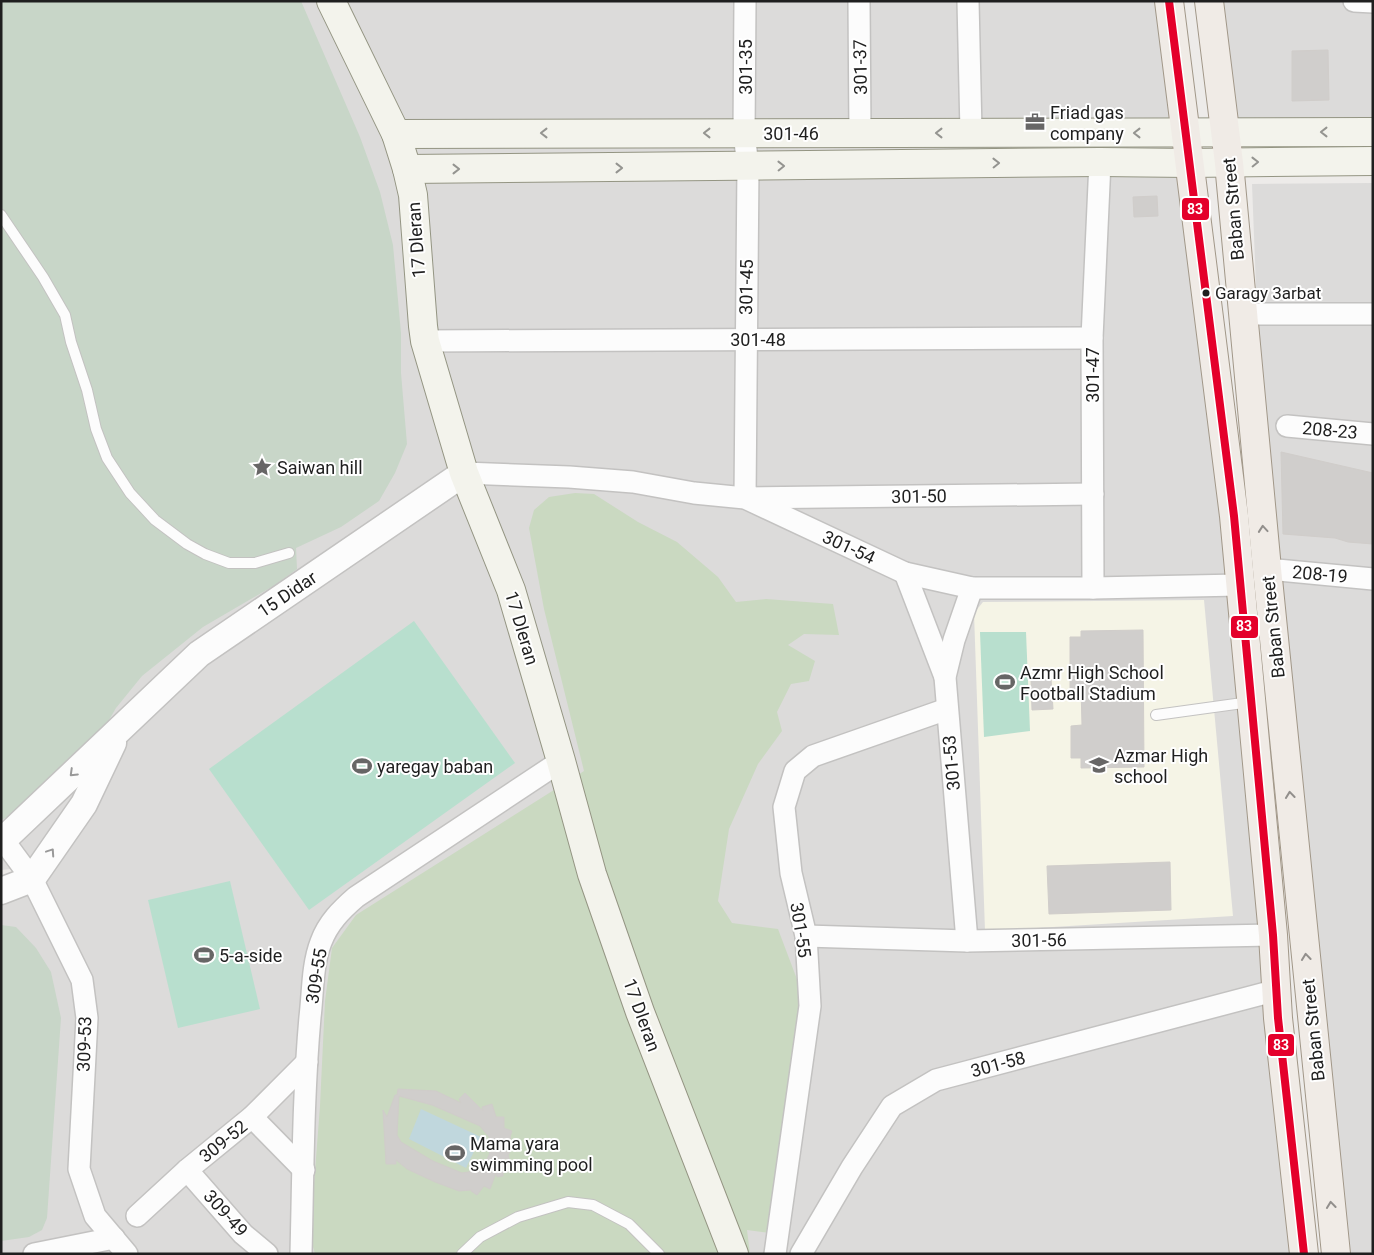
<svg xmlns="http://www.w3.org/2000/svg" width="1374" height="1255" font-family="Roboto,sans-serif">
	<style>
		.residential { fill: #dcdbda }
		.education { fill: #f5f4e6 }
		.forest { fill: #cad9c1 }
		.cemetery { fill: #c8d6c8 }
		.pitch { fill: #b8dfce }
		.water { fill: #c0d7dd }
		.building { fill: #d0cecc; stroke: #d0cdca; fill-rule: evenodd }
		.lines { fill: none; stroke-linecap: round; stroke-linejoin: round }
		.service-casing { stroke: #c3c2c1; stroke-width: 12 }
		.minor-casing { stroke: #c3c2c1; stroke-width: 24 }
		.tertiary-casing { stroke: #c3c2c1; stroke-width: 29 }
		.secondary-casing { stroke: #949583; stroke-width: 30 }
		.primary-casing { stroke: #a19788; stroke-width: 30 }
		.service { stroke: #fcfcfc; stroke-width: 10 }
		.minor { stroke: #fcfcfc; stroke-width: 21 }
		.tertiary { stroke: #fcfcfc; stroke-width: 26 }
		.secondary { stroke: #f3f3ec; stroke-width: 28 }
		.primary { stroke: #f0ebe6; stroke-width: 28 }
		.bus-1-casing { stroke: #fff; stroke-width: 11 }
		.bus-1 { stroke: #e4002b; stroke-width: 8 }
		.oneway { stroke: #949490 }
		.oneway2 { stroke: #928f8c }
		.oneway3 { stroke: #999 }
		.bus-dot { fill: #1f1f1f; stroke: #fff; stroke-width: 2 }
		.labels { text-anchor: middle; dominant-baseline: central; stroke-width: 4; stroke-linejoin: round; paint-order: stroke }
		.bus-label { font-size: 17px; fill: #1f1f1f; stroke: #fff; text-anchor: start }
		.street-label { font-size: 18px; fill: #1f1f1f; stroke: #fff }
		.poi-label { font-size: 18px; fill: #1f1f1f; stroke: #fff; text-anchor: start }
		.line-badge { stroke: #fff; stroke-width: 2 }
		.badge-label { font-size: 14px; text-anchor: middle; font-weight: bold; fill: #fff }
	</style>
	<rect width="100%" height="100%" fill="#edebe9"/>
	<g class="residential">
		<polygon points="1,1 1169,1 1186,133 1292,1254 1,1254 1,882 44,866 1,870"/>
		<polygon points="1209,1 1373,1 1373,132 1225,132"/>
		<polygon points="1373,183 1373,1254 1338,1254 1267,569 1252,184"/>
	</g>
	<polygon class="education" points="1204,600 1233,916 985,931 974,613 983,602"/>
	<polygon class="forest" points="575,493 594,494 638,522 677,542 718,577 736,602 766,599 833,604 839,635 804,634 788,645 815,661 809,681 791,684 777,712 782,731 758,764 729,829 718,901 732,923 778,929 798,982 799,1042 771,1233 747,1230 750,1254 315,1254 310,1236 320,1106 325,1001 332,948 356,915 584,771 544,609 529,528 534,510 549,497"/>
	<g class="cemetery">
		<polygon points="1,1 301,1 360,137 380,192 393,245 401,333 401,373 407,444 395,473 379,501 341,527 296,548 297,569 275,585 203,627 142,676 116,708 95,744 10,816 1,820"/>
		<polygon points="1,925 16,927 36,948 51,972 61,1018 47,1218 42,1230 29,1237 1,1241"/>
	</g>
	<g class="pitch">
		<polygon points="414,621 515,763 309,910 209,769"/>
		<polygon points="980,632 1026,632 1030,731 984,737"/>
		<polygon points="230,881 260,1009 178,1028 148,900"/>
	</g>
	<polygon class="water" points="421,1109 481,1137 466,1168 409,1139"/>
	<g class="building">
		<polygon points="1328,50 1329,100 1292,101 1292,51"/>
		<polygon points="1157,196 1158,216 1134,217 1133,197"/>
		<polygon points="1281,452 1373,473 1373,544 1348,542 1335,538 1283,534"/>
		<polygon points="1143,630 1144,767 1081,768 1081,758 1071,758 1071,726 1082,725 1081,688 1070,689 1070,637 1081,637 1081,631"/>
		<polygon points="1051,679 1053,709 1032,710 1031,680"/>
		<polygon points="1170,862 1171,910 1049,914 1047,866"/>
		<path d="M398,1089L436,1091L461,1103L459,1099L465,1093L483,1111L482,1107L492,1104L496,1117H504V1128L512,1131L510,1137L511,1138L506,1148L507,1153L510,1152L508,1155L510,1162L505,1158L503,1161V1176L497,1177L496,1173L490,1189L484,1186L477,1195L471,1191L472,1190L459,1191L435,1182L407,1169L396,1160V1164H386L383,1110L387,1117L395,1095H397ZM399,1096L432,1105L480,1126L489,1137L491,1146L489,1155L484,1166L474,1171L462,1173L433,1161L401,1142L397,1135Z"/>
	</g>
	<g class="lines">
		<defs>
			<g id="service">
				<polyline points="1,215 43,277 65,315 71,342 87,390 96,429 107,458 130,493 155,520 187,544 205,554 229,563 255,563 289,553"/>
				<polyline points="1156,715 1250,702"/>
				<polyline points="462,1254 480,1237 518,1217 568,1202 593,1205 629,1224 659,1254"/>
			</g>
			<g id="minor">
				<polyline points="745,1 744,133 748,167 745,498 1093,494"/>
				<polyline points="859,1 860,133"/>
				<polyline points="968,1 971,132"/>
				<polyline points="1354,1 1373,2"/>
				<polyline points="1243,314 1373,314"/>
				<polyline points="425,341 1092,338"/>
				<polyline points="1287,426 1373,434"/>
				<polyline points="464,473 569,477 633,482 694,493 745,498 905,573 972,588 1093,588 1239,585"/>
				<polyline points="1267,569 1373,579"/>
				<polyline points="905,573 945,677"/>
				<polyline points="1093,588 1092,338 1100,162"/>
				<polyline points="4,841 32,879 82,980 87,1018 79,1169 95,1216 127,1254"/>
				<polyline points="806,936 967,941 1273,935"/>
				<polyline points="967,941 945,677 954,640 972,588"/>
				<polyline points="252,1117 304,1170"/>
				<polyline points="187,1170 243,1234 267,1254"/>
				<polyline points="137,1216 187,1170 252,1117 307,1062"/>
				<polyline points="34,1254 114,1238"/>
				<path d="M301,1254C303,1175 303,1096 310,1017C313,993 312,965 321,942C328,923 341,910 356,897L561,761"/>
				<polyline points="775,1254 810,1006 806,936 791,873 784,807 795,771 813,756 947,709"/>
				<polyline points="801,1254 852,1167 892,1106 936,1080 1277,990"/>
			</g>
			<g id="tertiary">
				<polyline points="1,842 199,654 464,473"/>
				<polyline points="1,891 32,879 84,804 113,743"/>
			</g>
			<g id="secondary">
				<polyline points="331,1 396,134 407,169 413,195 423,326 425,341 464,473 511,590 561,761 592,874 640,1012 734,1254"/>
				<polyline points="396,134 1373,132"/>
				<polyline points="407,169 1100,162 1189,163 1373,161"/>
			</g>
			<g id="primary">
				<polyline points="1169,1 1234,516 1273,935 1278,1018 1304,1254"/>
				<polyline points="1209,1 1229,163 1267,569 1336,1254"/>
			</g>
		</defs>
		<use href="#service" class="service-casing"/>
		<use href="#minor" class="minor-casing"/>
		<use href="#tertiary" class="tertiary-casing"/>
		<use href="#secondary" class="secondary-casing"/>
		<use href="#primary" class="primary-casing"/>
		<use href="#service" class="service"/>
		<use href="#minor" class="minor"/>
		<use href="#tertiary" class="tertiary"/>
		<use href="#secondary" class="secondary"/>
		<use href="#primary" class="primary"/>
		<defs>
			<polyline id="bus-1" points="1169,1 1234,516 1273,935 1278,1018 1304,1254"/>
		</defs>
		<use href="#bus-1" class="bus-1-casing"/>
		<use href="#bus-1" class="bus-1"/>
	</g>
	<defs><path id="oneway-chevron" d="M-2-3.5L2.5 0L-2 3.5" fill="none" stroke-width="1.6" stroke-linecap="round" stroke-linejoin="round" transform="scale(1.25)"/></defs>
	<g class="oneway">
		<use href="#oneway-chevron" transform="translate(1324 132) rotate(180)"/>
		<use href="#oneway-chevron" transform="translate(544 133) rotate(180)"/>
		<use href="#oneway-chevron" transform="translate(707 133) rotate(180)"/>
		<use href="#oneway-chevron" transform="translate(939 133) rotate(180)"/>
		<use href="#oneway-chevron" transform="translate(1137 133) rotate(-180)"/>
		<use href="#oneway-chevron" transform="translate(1255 162) rotate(-1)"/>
		<use href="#oneway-chevron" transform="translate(996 163) rotate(-1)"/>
		<use href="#oneway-chevron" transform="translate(781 166) rotate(-1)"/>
		<use href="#oneway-chevron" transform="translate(619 168)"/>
		<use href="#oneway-chevron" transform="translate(456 169)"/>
	</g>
	<g class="oneway2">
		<use href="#oneway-chevron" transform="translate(1263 529) rotate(-95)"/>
		<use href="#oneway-chevron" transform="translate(1290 795) rotate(-96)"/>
		<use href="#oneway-chevron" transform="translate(1306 957) rotate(-96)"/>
		<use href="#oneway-chevron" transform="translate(1331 1205) rotate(-96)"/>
	</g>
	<g class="oneway3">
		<use href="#oneway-chevron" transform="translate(73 773) rotate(136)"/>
		<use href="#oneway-chevron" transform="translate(51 852) rotate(-56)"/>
	</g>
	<defs>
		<symbol id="office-bare" viewBox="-9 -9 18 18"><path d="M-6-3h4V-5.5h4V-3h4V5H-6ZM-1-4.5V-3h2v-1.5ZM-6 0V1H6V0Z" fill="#676666" stroke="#fff" stroke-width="2.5" paint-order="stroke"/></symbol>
		<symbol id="sight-bare" viewBox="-9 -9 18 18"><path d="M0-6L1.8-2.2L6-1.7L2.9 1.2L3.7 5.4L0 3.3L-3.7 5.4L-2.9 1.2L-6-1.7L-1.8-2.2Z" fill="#676666" stroke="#fff" stroke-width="2.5" paint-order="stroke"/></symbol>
		<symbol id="stadium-bare" viewBox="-9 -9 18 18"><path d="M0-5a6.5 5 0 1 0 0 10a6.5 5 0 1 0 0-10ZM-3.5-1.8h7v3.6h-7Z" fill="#676666" stroke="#fff" stroke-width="2.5" paint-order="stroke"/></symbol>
		<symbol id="school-bare" viewBox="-9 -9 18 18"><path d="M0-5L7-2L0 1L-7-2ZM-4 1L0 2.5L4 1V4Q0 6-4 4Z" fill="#676666" stroke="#fff" stroke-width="2.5" paint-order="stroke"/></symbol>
	</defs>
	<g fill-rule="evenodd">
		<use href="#office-bare" x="1021" y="108" width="28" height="28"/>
		<use href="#sight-bare" x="248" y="453" width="28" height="28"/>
		<use href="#stadium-bare" x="991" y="668" width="28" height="28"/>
		<use href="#school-bare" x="1085" y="751" width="28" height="28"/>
		<use href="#stadium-bare" x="348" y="752" width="28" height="28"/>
		<use href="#stadium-bare" x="190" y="941" width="28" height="28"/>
		<use href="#stadium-bare" x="441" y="1139" width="28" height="28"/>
	</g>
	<circle class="bus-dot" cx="1206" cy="293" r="4.5"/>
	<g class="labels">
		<g class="bus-label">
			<text x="1215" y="293">Garagy 3arbat</text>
		</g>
		<g class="street-label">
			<text transform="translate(745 67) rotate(-90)">301-35</text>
			<text transform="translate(860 67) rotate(-91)">301-37</text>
			<text x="791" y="133">301-46</text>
			<text transform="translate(1233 209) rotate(-95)">Baban Street</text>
			<text transform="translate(416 240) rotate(-94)">17 Dleran</text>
			<text transform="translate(746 287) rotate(-89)">301-45</text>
			<text x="758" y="339">301-48</text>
			<text transform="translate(1092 375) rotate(-90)">301-47</text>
			<text transform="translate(1330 430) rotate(5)">208-23</text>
			<text transform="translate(919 496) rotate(-1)">301-50</text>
			<text transform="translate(849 547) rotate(25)">301-54</text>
			<text transform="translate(1320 574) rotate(5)">208-19</text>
			<text transform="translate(287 594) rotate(-34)">15 Didar</text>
			<text transform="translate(1273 627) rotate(-96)">Baban Street</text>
			<text transform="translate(522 628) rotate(73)">17 Dleran</text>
			<text transform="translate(951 763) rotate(-95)">301-53</text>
			<text transform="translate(801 930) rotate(81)">301-55</text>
			<text transform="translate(1039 940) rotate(-1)">301-56</text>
			<text transform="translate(316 976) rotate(-81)">309-55</text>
			<text transform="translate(642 1015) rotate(70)">17 Dleran</text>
			<text transform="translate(1313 1030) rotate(-96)">Baban Street</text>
			<text transform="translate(84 1044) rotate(-88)">309-53</text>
			<text transform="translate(998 1064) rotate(-15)">301-58</text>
			<text transform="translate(223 1141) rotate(-39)">309-52</text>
			<text transform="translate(226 1213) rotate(48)">309-49</text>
		</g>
		<g class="poi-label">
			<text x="1050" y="112">Friad gas<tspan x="1050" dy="21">company</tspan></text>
			<text x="277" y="467">Saiwan hill</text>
			<text x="1020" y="672">Azmr High School<tspan x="1020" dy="21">Football Stadium</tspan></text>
			<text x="1114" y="755">Azmar High<tspan x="1114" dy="21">school</tspan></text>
			<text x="377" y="766">yaregay baban</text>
			<text x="219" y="955">5-a-side</text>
			<text x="470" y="1143">Mama yara<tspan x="470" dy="21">swimming pool</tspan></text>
		</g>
	</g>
	<g class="line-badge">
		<rect x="1181" y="197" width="29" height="24" rx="5" fill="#e4002b"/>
		<rect x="1230" y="615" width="29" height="24" rx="5" fill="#e4002b"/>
		<rect x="1267" y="1033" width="28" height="24" rx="5" fill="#e4002b"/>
	</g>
	<g class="badge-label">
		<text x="1195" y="214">83</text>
		<text x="1244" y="631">83</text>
		<text x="1281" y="1050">83</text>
	</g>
	<rect width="1374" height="1255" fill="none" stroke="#1f1f1f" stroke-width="5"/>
</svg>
